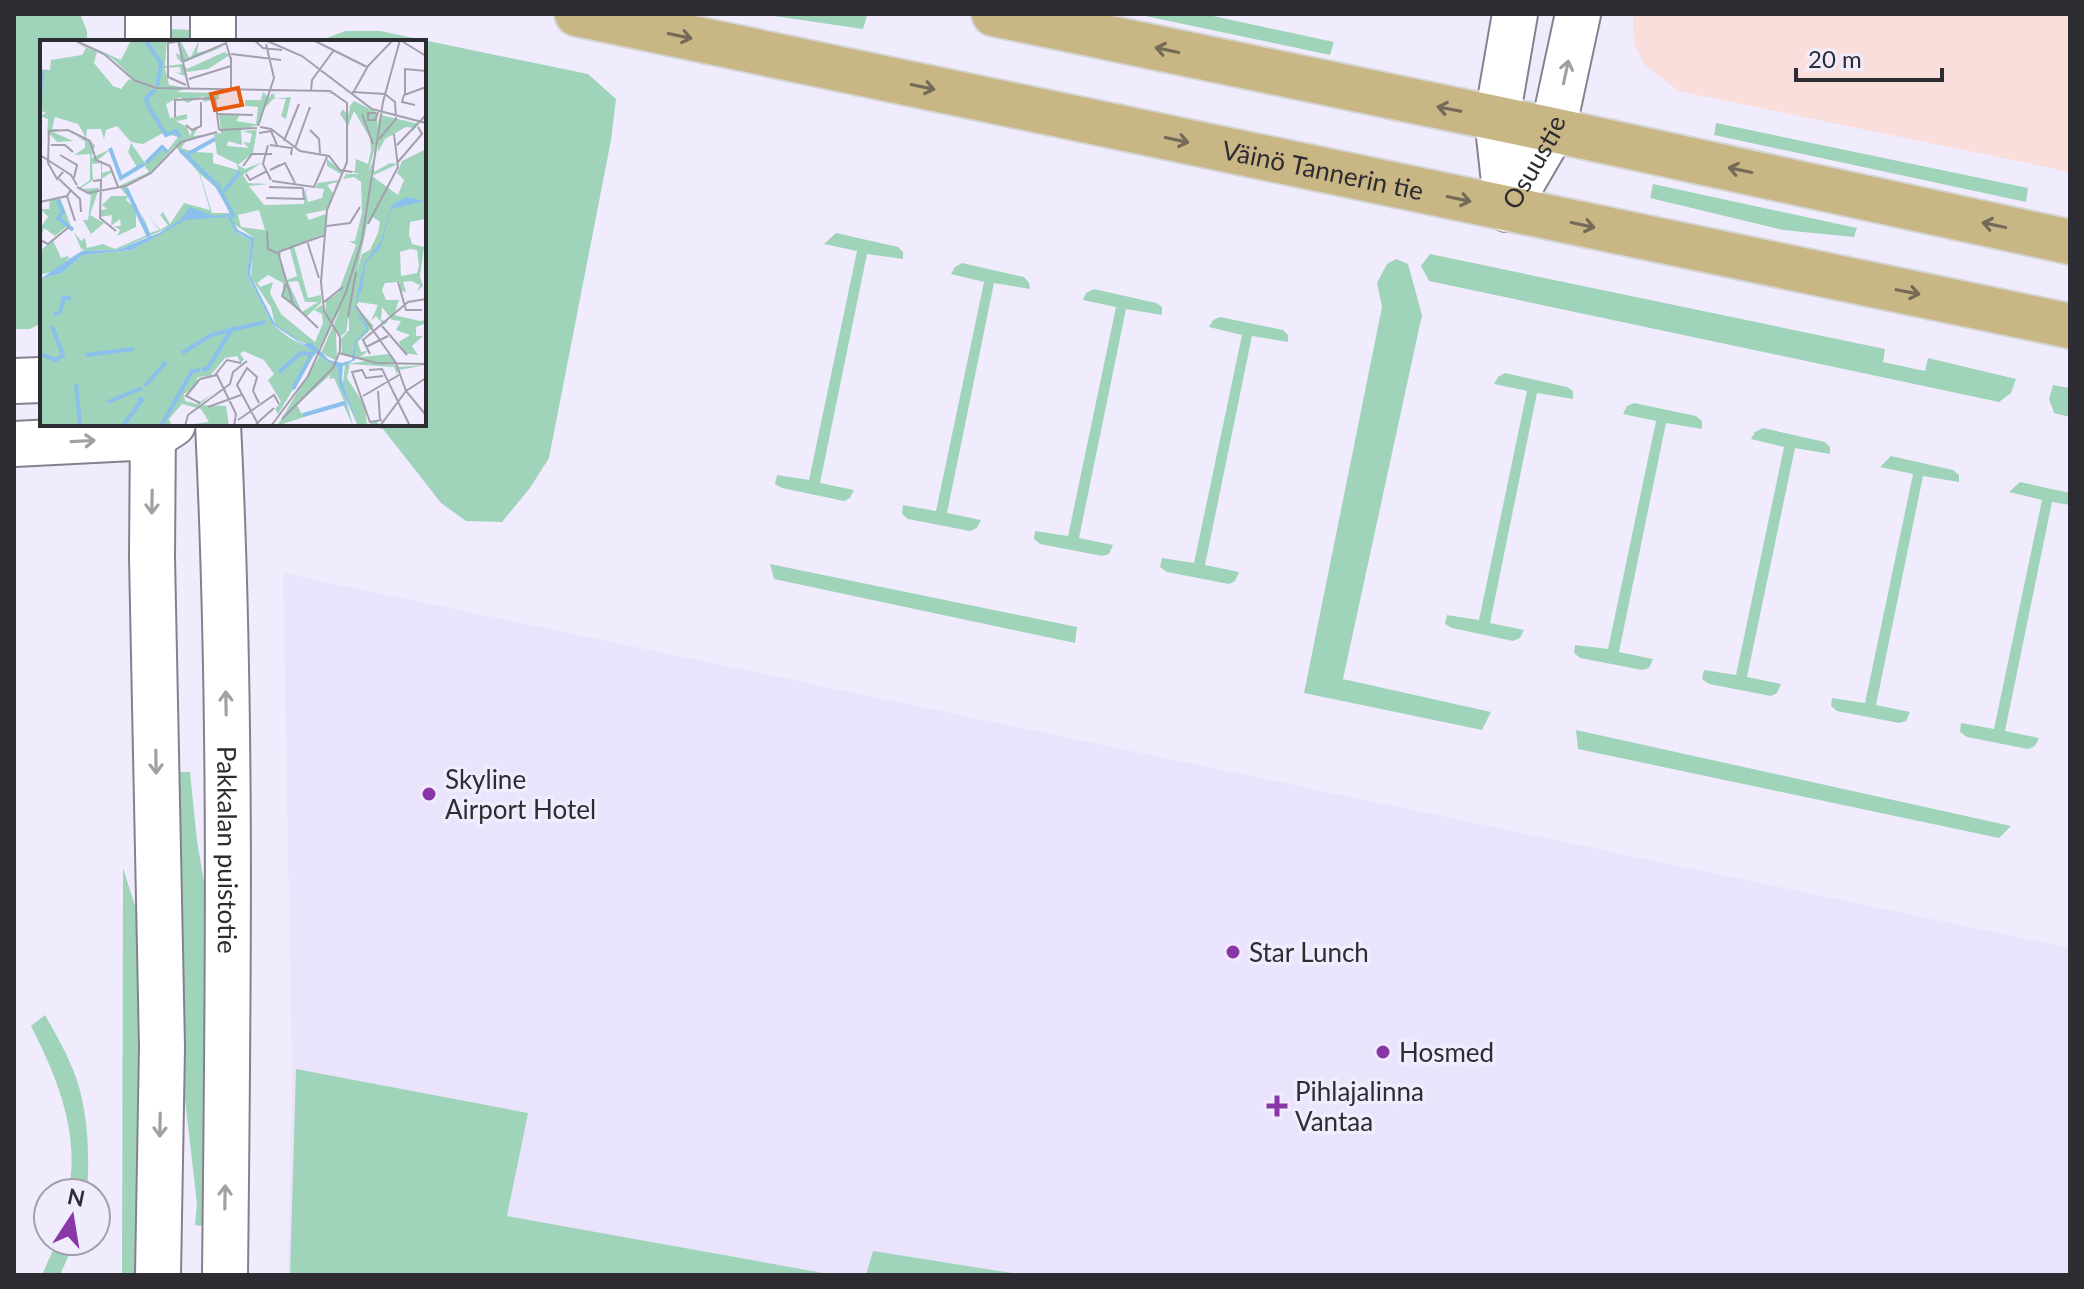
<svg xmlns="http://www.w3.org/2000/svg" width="2084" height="1289" font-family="Lato,sans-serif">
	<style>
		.built { fill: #eae3fc }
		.industrial { fill: #f9dedc }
		.green { fill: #9fd4bb }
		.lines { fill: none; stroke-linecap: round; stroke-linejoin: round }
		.minor-casing { stroke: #858090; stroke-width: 48 }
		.major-casing { stroke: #d5d5d6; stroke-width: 48 }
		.minor { stroke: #fff; stroke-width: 44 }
		.major { stroke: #c8b685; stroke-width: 44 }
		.oneway { stroke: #736a58 }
		.oneway2 { stroke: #a1a0a3 }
		.poi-dot { fill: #8937a6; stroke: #f1ecfd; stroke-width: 3 }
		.labels { text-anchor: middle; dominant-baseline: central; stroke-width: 7; stroke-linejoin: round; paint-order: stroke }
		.street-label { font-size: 26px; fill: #2e2c33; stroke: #f1ecfd }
		.poi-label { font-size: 26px; fill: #2e2c33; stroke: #f1ecfd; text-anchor: start }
		.inset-river { fill: none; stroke: #8bbfec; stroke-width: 4 }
		.inset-road { fill: none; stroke: #a39fac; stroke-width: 2 }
		.view { fill: #e8590c; fill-opacity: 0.15; stroke: #e8590c; stroke-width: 4 }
		.inset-edge { fill: none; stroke: #2e2c33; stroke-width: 4 }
	</style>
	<rect width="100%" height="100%" fill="#f1ecfd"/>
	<polygon class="built" points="283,573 2070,948 2070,1275 288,1275 292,1070"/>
	<polygon class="industrial" points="1633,14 2070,14 2070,172 1678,91 1644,64 1634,43"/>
	<g class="green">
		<polygon points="14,14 80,14 87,31 87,42 42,42 42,323 30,329 14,329"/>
		<polygon points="760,14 858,14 867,16 863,29"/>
		<polygon points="1136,14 1204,14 1334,42 1330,55"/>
		<polygon points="168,29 196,30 196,42 168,42"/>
		<polygon points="345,31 380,31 588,74 616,99 611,140 549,458 530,488 502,522 466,521 441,503 383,429 360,424 424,424 424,42 317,42"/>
		<polygon points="1716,123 2028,188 2026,202 1714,135"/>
		<polygon points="1653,184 1857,228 1854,237 1783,230 1650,198"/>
		<polygon points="836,233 898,247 903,252 903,259 867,254 820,483 854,490 850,498 844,501 782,488 775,484 777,475 809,480 857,251 824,244"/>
		<polygon points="1430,254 1885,349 1883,362 1925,371 1928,358 2016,379 2011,393 1999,402 1429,281 1421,266"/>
		<polygon points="1396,259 1408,264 1422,315 1343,679 1491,712 1482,730 1304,693 1382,307 1377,283 1387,264"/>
		<polygon points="962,263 1024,277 1029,283 1030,289 994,283 947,513 981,520 977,528 970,531 908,519 902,514 903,505 936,511 984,282 951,274 955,267"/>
		<polygon points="1094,289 1156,303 1162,307 1162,315 1126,309 1079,538 1113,545 1109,554 1102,556 1040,544 1034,539 1035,531 1068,536 1116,307 1083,300 1086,293"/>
		<polygon points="1220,317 1283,330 1288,335 1288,342 1252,336 1205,565 1239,572 1235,581 1229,584 1167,572 1160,567 1162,558 1194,563 1242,335 1209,327 1213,320"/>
		<polygon points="1505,373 1567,387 1573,391 1573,399 1537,393 1490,623 1524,630 1520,638 1513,641 1452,628 1445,624 1447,615 1479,620 1527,391 1494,384 1498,377"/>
		<polygon points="2053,385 2070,388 2070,417 2054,413 2049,399"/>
		<polygon points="1634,403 1696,416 1702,421 1702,429 1666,423 1619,652 1653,659 1649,668 1642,670 1580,658 1574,653 1575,645 1608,649 1656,421 1623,414 1627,406"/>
		<polygon points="1763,428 1825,442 1830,447 1830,454 1795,448 1747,677 1781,684 1777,693 1771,696 1709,684 1702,679 1704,670 1736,675 1784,447 1751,439 1755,432"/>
		<polygon points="1891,456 1953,470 1959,475 1959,482 1923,476 1876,705 1910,712 1906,721 1899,723 1837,711 1831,706 1832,698 1865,703 1913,474 1880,467"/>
		<polygon points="2020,482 2070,493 2070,505 2052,502 2005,731 2039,738 2035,746 2028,749 1967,737 1960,732 1961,723 1994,729 2042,500 2009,492"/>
		<polygon points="770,564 1077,627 1075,643 774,579"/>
		<polygon points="1576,730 2011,826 1999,838 1578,749"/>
		<polygon points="177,772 190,772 197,841 209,911 211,1227 195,1225 197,1204 184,1091 180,1017"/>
		<polygon points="123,868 143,931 144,1275 122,1275"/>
		<path d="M45,1015C54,1031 64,1048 71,1065C88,1102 90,1152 87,1193H68C81,1135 57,1077 31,1026Z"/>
		<polygon points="296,1069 528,1113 507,1216 834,1275 290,1275"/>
		<polygon points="57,1241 75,1241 60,1275 42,1275"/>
		<polygon points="873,1251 1024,1275 1025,1275 866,1275"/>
	</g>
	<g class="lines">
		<defs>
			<g id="minor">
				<polyline points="148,14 148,42"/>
				<polyline points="213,42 213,14"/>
				<path id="s1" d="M1507,209L1553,130L1578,14"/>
				<polyline points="1507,209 1497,118 1515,14"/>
				<polyline points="14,381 42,380"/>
				<polyline points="153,424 152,557 162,1047 158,1275"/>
				<path id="s2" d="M218,424C232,708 228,991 225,1275"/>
				<polyline points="14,444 153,437 173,424"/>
			</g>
			<g id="major">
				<path id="s3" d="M577,14L2070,326"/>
				<polyline points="994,14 1553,130 2070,242"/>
			</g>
		</defs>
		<use href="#minor" class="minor-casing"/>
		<use href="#major" class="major-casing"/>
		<use href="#minor" class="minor"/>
		<use href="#major" class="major"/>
	</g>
	<defs><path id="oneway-shaft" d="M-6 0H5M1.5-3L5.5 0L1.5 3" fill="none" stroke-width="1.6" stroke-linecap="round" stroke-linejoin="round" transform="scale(2)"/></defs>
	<g class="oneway">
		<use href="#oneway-shaft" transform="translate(680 36) rotate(12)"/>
		<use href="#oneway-shaft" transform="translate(1167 50) rotate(-168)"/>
		<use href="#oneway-shaft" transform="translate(923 87) rotate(12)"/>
		<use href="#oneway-shaft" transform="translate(1449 109) rotate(-169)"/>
		<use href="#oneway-shaft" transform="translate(1177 140) rotate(12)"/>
		<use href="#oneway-shaft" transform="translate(1740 170) rotate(-168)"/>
		<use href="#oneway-shaft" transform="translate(1459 199) rotate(12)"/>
		<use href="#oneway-shaft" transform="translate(1583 225) rotate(12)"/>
		<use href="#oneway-shaft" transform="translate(1994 225) rotate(-168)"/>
		<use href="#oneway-shaft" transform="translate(1908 292) rotate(11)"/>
	</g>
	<g class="oneway2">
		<use href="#oneway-shaft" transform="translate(1566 72) rotate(-78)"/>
		<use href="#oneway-shaft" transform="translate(83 441) rotate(-3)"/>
		<use href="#oneway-shaft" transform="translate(152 502) rotate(91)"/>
		<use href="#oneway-shaft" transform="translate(226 703) rotate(-91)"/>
		<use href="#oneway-shaft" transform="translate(156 762) rotate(89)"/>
		<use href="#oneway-shaft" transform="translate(160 1125) rotate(91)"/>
		<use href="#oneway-shaft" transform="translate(225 1197) rotate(-89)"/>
	</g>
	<g class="poi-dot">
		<circle cx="429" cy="794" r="8"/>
		<circle cx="1233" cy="952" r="8"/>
		<circle cx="1383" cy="1052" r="8"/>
		<path d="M1273 1094h8v8h8v8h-8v8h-8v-8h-8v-8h8z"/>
	</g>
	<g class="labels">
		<g class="street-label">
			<text stroke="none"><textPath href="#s1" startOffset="54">Osuustie</textPath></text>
			<text stroke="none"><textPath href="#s3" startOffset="762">Väinö Tannerin tie</textPath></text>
			<text stroke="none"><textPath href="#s2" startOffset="426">Pakkalan puistotie</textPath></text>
		</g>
		<g class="poi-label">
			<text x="445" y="779">Skyline<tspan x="445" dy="30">Airport Hotel</tspan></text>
			<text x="1249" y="952">Star Lunch</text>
			<text x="1399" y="1052">Hosmed</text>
			<text x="1295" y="1091">Pihlajalinna<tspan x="1295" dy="30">Vantaa</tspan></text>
		</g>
	</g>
	<g transform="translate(40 40)">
		<rect width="386" height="386" fill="#f1ecfd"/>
		<path d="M36,0L81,20L91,0H140L150,19L159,0L157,13L185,6L142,23L137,18L136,13L142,16L138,3L127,0L125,26L143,24L147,29L184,12L190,15L168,29L147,32L144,28L145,36L134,32L141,33L140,27L125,28L129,45L148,48L136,52L179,53V59L163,62L164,56L147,63L140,57L126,64L130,78L147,74V79L136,81L147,87L150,96L152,91L158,88L153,96L181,93L179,75H200L196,81L216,84L218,67L205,66V60H221L223,52L229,58L231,54L240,53L234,54L235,59L251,57L246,79L241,76L246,59H233L226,67V62L218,85L201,90L202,105L188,101L187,106L209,108L203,102L210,103L212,94L203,91L217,90L213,113L198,125L205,129L223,122L203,135L208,143L229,144L209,146L224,165L264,164L265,148L268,162L282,158L284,149L275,148L278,143L299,140L301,134L287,126V119L303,132L294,150L297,142L287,145L293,153L286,170L266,174L269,180L286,174V193L254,206L268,258L281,255V263L266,277L243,258V243L228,235L217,243L220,247L233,242L230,253L241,274L275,302L283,283L282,274L274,270L282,265L285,274L286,261L298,253L316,205L309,201H315L322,173L321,142L314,137L303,139L306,134H320L307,131H315L316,119L328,124L331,110L330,98L314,71L308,86L300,74L303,69L308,76L310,68L296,54L283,53H295L309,67L314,61L338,73L337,89L340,74L338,96L341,75L379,84L372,92L374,88L366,87L345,99L338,112L337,101L328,132L333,120L330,139L333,129L336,132V131L350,123L358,124L332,136L358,155L364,140L357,133L362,121L386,109V160H361L386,161V179L370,182L369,195L372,204L384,207L380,236L386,257L383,246L377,251L380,245L371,241L363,242L366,252L360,251V242L345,243L342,250L346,260H359L354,275L380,281L386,280V274V283L376,287V296H383L372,306L378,315L364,313L359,302L354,305L370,295L356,290L361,281L352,280L342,267L341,280L348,282L344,285L336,276L331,281L338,265L319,262L316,267L334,286L318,302L321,312L328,311L320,317L350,314L355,323L343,324L355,325L357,327L386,325L359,330L365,350L358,328L357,335L354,327L310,324L307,338L325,366L327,385L336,381L340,386L317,384L303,343L305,324L327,321L316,317L314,309L315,317L302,313L301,299L309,290V274L306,292L301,296L296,291L297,321L281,313L301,268L278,310L251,296L235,284L231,267L211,238L213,197L194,184L196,192L211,200L207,234L232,284L248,297L276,312L238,374L235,369L241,362L228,340L234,334L224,320L203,311L200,314L204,319L201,323L197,316L185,318L170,336L158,337L155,347L144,354L145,361L157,364L172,354L159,365L186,366L189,386L146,385L169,382L161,369L142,364L129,379L132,385L0,386V239L22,233L43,215L92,210L137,184L77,210L44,211L42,208V211L18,230L0,235V211L13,200L21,218L28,216L29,218L24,222L42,211L34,192L41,201L45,198L47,208L63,204L75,209L107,195L102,174L110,193L119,190L106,172L120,190L128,185L120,175L123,172L130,184L144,163L170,170L159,133L135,106L110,133L85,146L89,155L86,160L96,169V187L77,196L80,190L74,186H81L80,179L71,186L72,175L60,177V170L67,169L62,165L71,156H87L79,146L109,132L104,125L98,129L88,112L91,103L105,123L122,107L127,111L138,97L123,93L103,104L91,102L77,86L66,90L64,99L61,89H47L46,99L55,105L51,118L71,109L58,120L60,123L67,124L70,125L62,123V133L72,130L79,145L71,133L61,139V123L52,124L53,140L40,149L59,148L50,175L64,183L51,194L43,180H48L51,156L39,148L50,140V114L34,115L45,108V101L40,99L33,92L41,99L45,96L38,84L15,77L12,89H20L13,92L33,101L17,102L8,92L7,99L8,79L0,76L6,73L0,70V29L10,30L11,20L42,15L46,8L36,3L57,12L54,23L73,46L81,49L89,39L117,48L94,39L73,19ZM174,94L177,114L197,124L198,130L173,123V113L155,112L175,99L151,111L141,108L147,100ZM160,134L175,147L191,173H172ZM219,170L225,190L201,187L198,175ZM333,177L340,182L338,193L330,210L322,214L317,232L327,184ZM250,209L257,236L247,240L240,218L241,212ZM370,209L377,210L379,226L377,233L361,236L360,212ZM258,241L265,262H278L262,272L248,242ZM20,158L33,191L26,187L15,196L4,188L0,200V188L8,177L1,169H9L10,160ZM280,315L298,328L313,386L303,364L237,386ZM291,334L289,339L294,338L304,361L262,374L257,365Z" fill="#9fd4bb" fill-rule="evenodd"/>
		<path d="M366,157L386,161L351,169L341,206L325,224L323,246L315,265V271L323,279L328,287V290L316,302L315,320L303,326L302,340L318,386L299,343L298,328L232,284L207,234L211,200L196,192L188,177L146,180L92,210L43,215L22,233L0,239L42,211L77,210L119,193L140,180L150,167L174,176L189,174L198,190L214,198L210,235L235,284L264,304L272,303L289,320L302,323L312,320L315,301L327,289L314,269L324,223L341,201L351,166Z" fill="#8bbfec"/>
		<path class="inset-river" d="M105,0L121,23L117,46M115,50L106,58L109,67L126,95L136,91L140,97M0,58L2,31M70,108L81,138L104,124M140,110L178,146L194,177M148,114L175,99M106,123L122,107L127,112M86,148L109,197M184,151L200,132M18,160L23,172L18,178L33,190M14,275L20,272L24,257L31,259M174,294L225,282M142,313L173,294M0,314L16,320L23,315L12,286M46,315L94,309M162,330L168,328L193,287M239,332L261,313L275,314M36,344L40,386M105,346L126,322M253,349L271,316M68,362L102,348M134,363L152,331L160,330M263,375L305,363M83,386L102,360L98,358M121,386L134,363"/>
		<path class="inset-road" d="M34,0L64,14L94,40L116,48L290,51L307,63V122L287,170L281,242L284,271L300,297V311L293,328L242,379M138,0L149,49M214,0L223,8L242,10M225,0L262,16L332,69L386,83M273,0L327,27M360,0L386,16M135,2L128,3V37L146,45M191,14L241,20M142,22L186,3L191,20M149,39L191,26M191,51V17M271,51L272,40L294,10M312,52L345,54L355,62L356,79L339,99M313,53L328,26L353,0M365,54V29L386,31M175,58L179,90M375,65L362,62L364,55L386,47M336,73H328V80H335L339,70M178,74L213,75M322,74L333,104M135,77V60L175,58M146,85L152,90L161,86V62M218,86L234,38L226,4M220,87L231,89L260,111L289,116L300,130L312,132M179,90L217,88M270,90L279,99L280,113M219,93L231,91L237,105M50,101L56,120L70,126L78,147M244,101L259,64M11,105H25L33,112M228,105L223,124L231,140M230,105L252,108L251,115M357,105L386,75M255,108L270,67M0,115L31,135L37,145M20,115L37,125L34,138M358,122L382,94L378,87M240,125L230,130L245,123L255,143M203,126L212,114H232M23,132L17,139L8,123L9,91L28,90L50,101M206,134L210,140L227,131M19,139L40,159L41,172M53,141L61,140L60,178L76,191M232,141L274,147L287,117M37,147L48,153L86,146L111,133L141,102L177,92M229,147L263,148M27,156L35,181M226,158L264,159L263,148M0,162L27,156L31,150M328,184L358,127L354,94M287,186L310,183L320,167M227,191L228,209L237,213M0,200L8,204L29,187M267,201L279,238M238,212L253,264L278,288M238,212L285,195M358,242L366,270H382M246,244L242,256L252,263M284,262L303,247M316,266L356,323M308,277L316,232M342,286L367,315M326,307L348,296M299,313L336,323L386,324M330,314L323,300L368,262L386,259M356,323L366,351L385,374M329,330L342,329L370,386M175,335L187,320L201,323M338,351L340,379M323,356L359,335M160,363L146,356L160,339L177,335L196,374L194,386M168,367L201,355M198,380L234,355L239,364M342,380L330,382L312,332L322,330L326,338L343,336M216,384L234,368M145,386L148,375L190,344L193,332L207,321M219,386L197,345L207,328L217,337L213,351L219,363M231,386L268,336L306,252L322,200L343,62L360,0M340,386L366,351L386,338"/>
		<path class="view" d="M198,48L202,65L175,70L171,54Z"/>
		<rect width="386" height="386" class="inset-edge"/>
	</g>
	<rect width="2084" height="1289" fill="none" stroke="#2e2c33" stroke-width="32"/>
	<g transform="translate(72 1217) rotate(12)"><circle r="38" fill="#f1ecfd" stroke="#a39fac" stroke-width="2"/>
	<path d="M0-6L14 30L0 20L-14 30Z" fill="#8937a6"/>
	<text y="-12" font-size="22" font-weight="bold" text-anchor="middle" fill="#2e2c33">N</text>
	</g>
	<path d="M1796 68v12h146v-12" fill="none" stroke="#2e2c33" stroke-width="4"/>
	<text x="1808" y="68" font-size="24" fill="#2e2c33" stroke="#f1ecfd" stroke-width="6" paint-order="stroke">20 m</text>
</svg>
